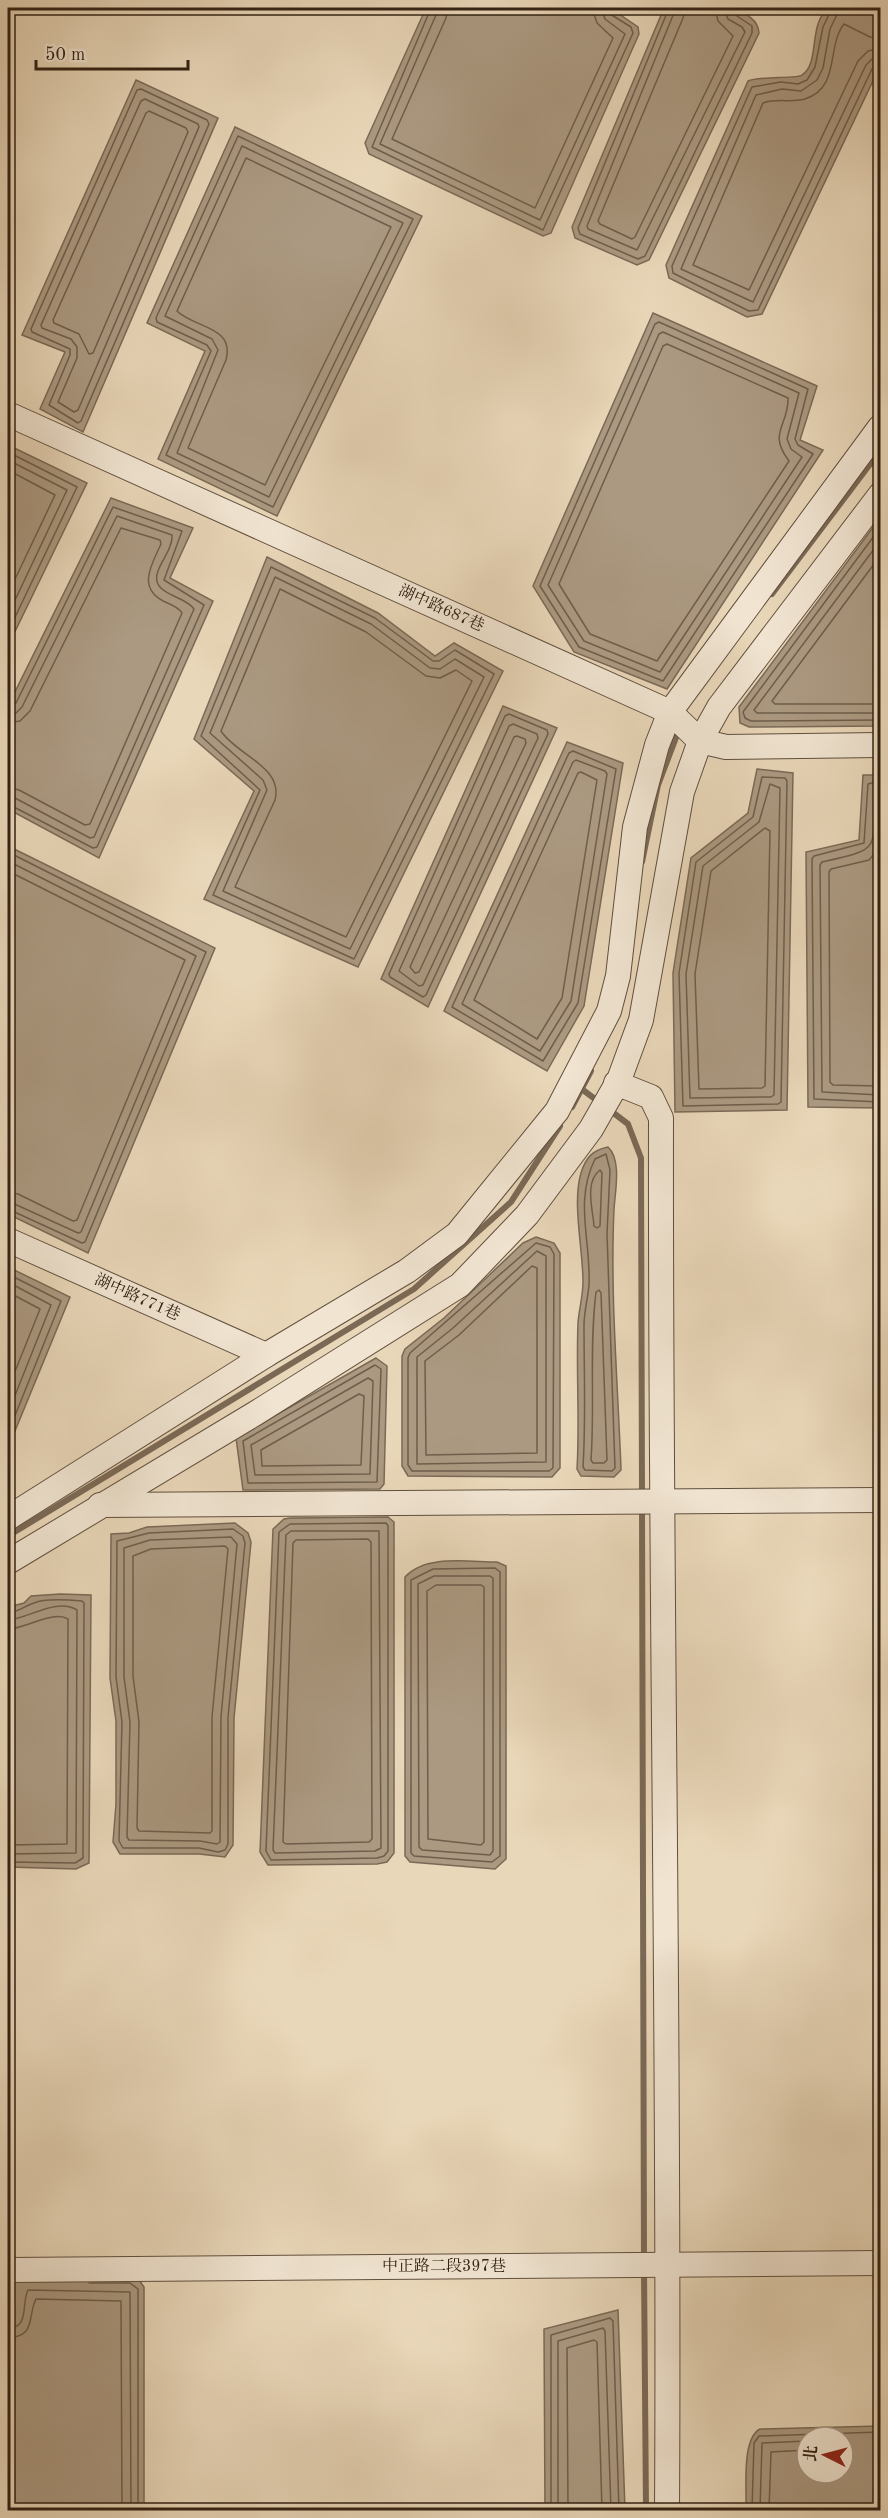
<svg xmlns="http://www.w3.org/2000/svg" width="888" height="2518" font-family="'Old Standard TT','Noto Serif TC',serif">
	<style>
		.water { fill: #ab9981; stroke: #7b6956; stroke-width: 1.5; fill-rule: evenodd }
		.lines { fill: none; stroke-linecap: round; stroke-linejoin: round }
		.shore { stroke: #6e5e4b; stroke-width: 1.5 }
		.stream { stroke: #7b6956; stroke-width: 6 }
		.minor-casing { stroke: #604f3e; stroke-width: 26 }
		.minor { stroke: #f1e5d2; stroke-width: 24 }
		.labels { text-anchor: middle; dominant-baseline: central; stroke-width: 4.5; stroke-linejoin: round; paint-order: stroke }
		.street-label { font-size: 16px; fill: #322215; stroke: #f1e5d2 }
	</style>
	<rect width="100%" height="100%" fill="#e9d7b9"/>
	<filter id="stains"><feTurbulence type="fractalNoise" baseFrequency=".00333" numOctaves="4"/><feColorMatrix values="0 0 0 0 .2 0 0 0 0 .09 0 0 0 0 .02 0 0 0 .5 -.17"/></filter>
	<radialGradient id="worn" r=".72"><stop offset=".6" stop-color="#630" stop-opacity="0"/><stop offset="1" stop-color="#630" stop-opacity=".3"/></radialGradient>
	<g class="water">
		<polygon points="426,8 610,8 638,27 639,34 551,233 543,236 369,154 365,143"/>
		<path d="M664,8C689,8 757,0 759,33L649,260L637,265L575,238L572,227Z"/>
		<path d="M830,8H859L880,17V66L762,314L747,317L669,278L666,265L748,81C758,76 798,79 802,75C821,63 807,21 830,8Z"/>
		<polygon points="136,80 218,118 83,432 40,409 65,352 22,335"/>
		<polygon points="235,127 422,216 277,516 158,459 205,351 147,323"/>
		<polygon points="653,313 817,386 800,440 823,450 667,689 574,652 533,586"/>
		<polygon points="8,445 87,483 8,646"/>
		<polygon points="111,498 193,528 170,578 213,601 99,858 8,809 8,706"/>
		<polygon points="880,518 880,726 749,727 740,723 739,707"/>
		<polygon points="267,557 378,613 435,656 454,643 503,671 358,967 204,899 254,791 194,739"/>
		<polygon points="503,706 557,728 428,1007 381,979"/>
		<polygon points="567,742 623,763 584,1006 547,1071 444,1011"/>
		<polygon points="757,769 793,773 787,1110 675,1112 673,973 691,858 748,813"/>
		<polygon points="863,775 880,775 880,1108 808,1107 806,852 859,840"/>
		<polygon points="8,846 215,948 88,1253 8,1214"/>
		<path d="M608,1147C622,1160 615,1192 614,1209C610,1295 618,1384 621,1470L614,1477L581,1476L577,1469C580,1420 576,1372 578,1323C579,1309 583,1296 583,1282C583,1249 572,1203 581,1173C586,1157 593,1150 608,1147Z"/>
		<polygon points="536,1237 554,1243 560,1253 560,1468 552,1477 408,1476 402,1466 402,1356 405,1349 444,1318 523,1243"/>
		<polygon points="8,1267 70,1297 8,1448"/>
		<polygon points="376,1358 387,1366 384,1484 380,1489 243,1490 236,1438"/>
		<polygon points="388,1517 394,1522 394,1853 387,1862 377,1864 268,1865 260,1852 273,1529 284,1519 290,1518"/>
		<polygon points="235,1523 248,1533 251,1542 234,1718 233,1845 225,1857 199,1854 120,1854 113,1842 116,1804 116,1721 110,1678 111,1534 129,1533 147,1527"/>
		<path d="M497,1562L506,1566V1859L495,1869L410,1862L405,1856V1577C426,1554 469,1562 497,1562Z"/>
		<polygon points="60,1594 91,1595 89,1863 76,1869 8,1867 8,1607 24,1603 31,1596"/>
		<polygon points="13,2277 139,2280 144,2287 144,2510 8,2510 8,2316 11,2314"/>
		<polygon points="618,2310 625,2510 545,2510 544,2329"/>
		<path d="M880,2426V2510H746C747,2490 741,2439 760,2429ZM807,2437H843V2473H807Z"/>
	</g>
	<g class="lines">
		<g class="shore">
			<polyline points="431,8 372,147 543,230 633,33 631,27 610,14 609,8"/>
			<polyline points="439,8 380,144 540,220 625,34 605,19 601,8"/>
			<polyline points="448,8 446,18 392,139 535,208 613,38 597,23 592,8"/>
			<polyline points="669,8 578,228 580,234 638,259 645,256 752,33 752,26 734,14 732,8"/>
			<polyline points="676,8 587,226 588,229 637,250 745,32 742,27 728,19 724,8"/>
			<polyline points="685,8 683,18 598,221 600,224 632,239 635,237 733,36 718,21 715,8"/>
			<polyline points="832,8 823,27 815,67 807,80 798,84 781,82 752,87 672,266 673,273 749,311 758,310 872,69 880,65"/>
			<polyline points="840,8 830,29 823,68 817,80 801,91 782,89 756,95 681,269 753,302 866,65 872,59 880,57"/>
			<path d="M880,39L870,37L844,24C826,47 841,87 805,99C791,103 777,98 763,103L693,265L749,290L858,61L868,51L880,48"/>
			<polygon points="141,89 207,120 209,124 81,421 78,423 49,405 70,355 70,349 32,332 31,329 137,90"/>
			<polygon points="145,99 198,124 199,127 78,410 74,412 58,402 77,358 77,347 71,339 42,328 41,325 141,101"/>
			<polygon points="149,111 186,128 188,132 93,353 89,354 79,334 54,323 53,320 146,113"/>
			<polygon points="238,136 413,219 273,507 166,455 211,351 207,345 157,322 156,318"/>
			<polygon points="242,146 403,223 269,497 177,453 218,350 212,339 165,316"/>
			<path d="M246,158L391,227L265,485L188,448L226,360C235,326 194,328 177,311Z"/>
			<polygon points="659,322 808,389 795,439 798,445 813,454 663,681 579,647 540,586 655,324"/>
			<polygon points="663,332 799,393 787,439 791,449 802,457 660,672 584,641 548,585 659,334"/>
			<path d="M667,344L788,398C789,426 767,432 789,461L657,661L590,634L559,584L663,346Z"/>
			<polyline points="8,452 77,487 8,632"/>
			<polyline points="8,460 67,490 8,615"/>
			<polyline points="8,470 55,495 8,594"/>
			<polyline points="880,528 743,712 745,718 751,721 880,720"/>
			<polyline points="880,541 754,710 757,713 880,713"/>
			<polyline points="880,556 772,701 775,704 880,704"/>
			<polygon points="271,567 375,618 433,661 439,661 455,650 494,674 354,959 213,895 260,790 201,736"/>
			<polygon points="275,577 371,624 430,668 440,669 455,659 484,677 350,949 223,891 267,790 263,780 210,733"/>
			<path d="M280,589L366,632L426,676L440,678L456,670L472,681L346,937L235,887L275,800C284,767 235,754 221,731Z"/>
			<polyline points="8,707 16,703 113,507 182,531 164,580 204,605 97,847 93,848 8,804"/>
			<path d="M8,714L16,713L22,707L117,516L172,535C173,547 162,560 158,571C149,595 185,595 194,609L94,837L90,838L15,798L8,797"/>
			<polygon points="509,714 547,730 548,734 426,995 423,997 390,977 389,974 505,716"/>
			<path d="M8,723L20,721L30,711L121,528L160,540L161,544C152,564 137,587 163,601C170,604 179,607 182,613L90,824L85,825L19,790L8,787"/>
			<polygon points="513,724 537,734 538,738 423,985 419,986 399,971 509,726"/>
			<polygon points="517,736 525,739 526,743 419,972 415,973 410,967 514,737"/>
			<polygon points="573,751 616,769 578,1003 543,1061 452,1007 569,753"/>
			<polygon points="576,760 605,771 607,774 571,1001 540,1051 462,1004 573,762"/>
			<polygon points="581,772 597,780 562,998 537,1039 474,1000 578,773"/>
			<polygon points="762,777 785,778 787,781 781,1102 778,1104 683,1106 679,973 696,862 753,817"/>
			<polyline points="880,781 868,784 864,843 814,856 812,859 814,1099 880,1102"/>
			<polygon points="770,784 780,788 774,1095 771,1097 690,1098 686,974 703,866 759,822"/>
			<path d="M880,789L875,791C872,852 883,848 822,862L820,865L822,1092L880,1095"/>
			<polygon points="765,828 770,831 765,1086 762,1088 699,1089 695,974 711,871"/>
			<polyline points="880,847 869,860 831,869 829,872 830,1082 833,1085 880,1086"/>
			<polyline points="8,852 206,952 85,1242 82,1243 8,1209"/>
			<polyline points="8,861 196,956 81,1232 78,1233 8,1201"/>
			<polyline points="8,871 185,960 77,1220 73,1221 18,1194 8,1192"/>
			<path d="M606,1154L610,1170L607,1234L615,1468L612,1471L585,1470L583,1467C586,1420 584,1373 584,1325C584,1312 588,1298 589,1285C591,1239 574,1202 595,1159Z"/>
			<path d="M600,1170L602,1173L600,1226L597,1228L594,1226C593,1210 584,1182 600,1170Z"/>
			<polygon points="536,1243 550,1247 554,1254 553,1468 549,1471 412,1471 408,1465 408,1358 410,1353"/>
			<polygon points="537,1251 546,1256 546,1462 417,1464 417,1357 453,1328"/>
			<polygon points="532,1266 537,1268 537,1453 426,1455 425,1361 459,1335"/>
			<polyline points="8,1274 61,1301 8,1433"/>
			<polyline points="8,1282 51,1305 8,1413"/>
			<path d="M599,1290L601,1293L607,1460L604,1463H593L591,1460C595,1404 589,1348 596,1292Z"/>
			<polyline points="8,1292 40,1309 8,1389"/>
			<polygon points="375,1365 381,1369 377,1482 248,1483 243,1441"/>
			<polygon points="368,1378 373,1381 370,1474 255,1475 251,1445"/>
			<polygon points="359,1394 364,1396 361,1465 262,1466 261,1450"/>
			<polygon points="386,1523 388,1526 388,1851 384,1856 377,1858 271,1860 266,1851 279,1532 290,1524"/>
			<polygon points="233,1529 243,1536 245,1543 228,1717 228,1844 225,1850 218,1852 199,1848 123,1848 119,1841 122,1722 116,1677 117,1541 149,1533"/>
			<polygon points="379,1531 381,1848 375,1851 275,1853 273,1850 286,1535 291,1531"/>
			<polygon points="231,1537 237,1544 221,1717 220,1842 217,1844 200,1841 129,1840 127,1837 130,1722 124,1677 124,1548 150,1540"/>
			<polygon points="296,1540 368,1539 371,1542 372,1839 369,1842 286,1844 283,1842 293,1543"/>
			<polygon points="225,1546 228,1549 212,1717 212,1831 210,1833 139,1831 137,1828 139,1722 133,1676 133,1556 151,1549"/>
			<polygon points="495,1568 500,1572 500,1856 492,1862 414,1856 411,1853 411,1580 433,1569"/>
			<polygon points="434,1576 490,1576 493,1578 493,1851 490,1855 422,1850 419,1847 418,1584"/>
			<polygon points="436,1585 481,1585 484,1587 484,1842 481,1845 428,1839 427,1591"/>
			<path d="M8,1613C19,1612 24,1606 34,1603C45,1598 70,1600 82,1601L84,1603L83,1858L75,1863L8,1862"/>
			<path d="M8,1620C28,1619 57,1597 77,1610L76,1853L8,1854"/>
			<path d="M8,1629C24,1629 54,1610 68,1619L67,1844L8,1845"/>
			<polyline points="89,2283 130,2283 138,2289 138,2510"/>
			<path d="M8,2329C30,2327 21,2304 28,2290L130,2292L131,2510"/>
			<path d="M8,2338C37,2336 27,2316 36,2299L121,2301L122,2510"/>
			<polyline points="551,2510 551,2335 610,2318 613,2321 619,2510"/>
			<polyline points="558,2510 558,2341 603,2328 605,2331 611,2510"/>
			<polyline points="568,2510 567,2348 594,2340 597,2342 602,2510"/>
			<polyline points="752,2510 754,2443 759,2436 880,2432"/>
			<polyline points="760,2510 762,2443 807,2441"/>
			<polyline points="769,2510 771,2452 807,2450"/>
		</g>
		<g class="stream">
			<polyline points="772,594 880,451"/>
			<polyline points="642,862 658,785 680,727"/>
			<polyline points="583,1090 599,1102"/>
			<polyline points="572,1107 591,1071"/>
			<polyline points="607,1108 628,1124 641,1158 642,1496"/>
			<polyline points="642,1507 644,2258"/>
			<polyline points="8,1536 414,1289 511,1202 560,1126"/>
			<polyline points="644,2269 646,2510"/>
		</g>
		<defs>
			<g id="minor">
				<polyline points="8,414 670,712 700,741 726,747 880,745"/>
				<path d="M616,1083L651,1097L661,1118C660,1582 670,2046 667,2510"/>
				<polyline points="8,1240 266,1355"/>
				<polyline points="100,1505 880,1500"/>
				<polyline points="8,1518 266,1355 407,1271 457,1234 557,1111 609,1011 618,976 635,827 657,745 670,712 880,427"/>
				<polyline points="8,1562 256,1413 460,1285 527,1215 591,1129 619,1080 641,1020 682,792 700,741 719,707 880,495"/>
				<polyline points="8,2270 880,2263"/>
			</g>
		</defs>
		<use href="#minor" class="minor-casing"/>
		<use href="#minor" class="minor"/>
	</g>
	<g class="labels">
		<g class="street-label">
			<text transform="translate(441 609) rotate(24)">湖中路687巷</text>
			<text transform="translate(137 1298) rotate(24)">湖中路771巷</text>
			<text x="444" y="2267">中正路二段397巷</text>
		</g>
	</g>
	<rect width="888" height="2518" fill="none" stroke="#e9d7b9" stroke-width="30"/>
	<rect x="9" y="9" width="870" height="2500" fill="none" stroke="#322215" stroke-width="3"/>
	<rect x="15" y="15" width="858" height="2488" fill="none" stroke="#322215" stroke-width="1.5"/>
	<g transform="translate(825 2455) rotate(276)"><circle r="28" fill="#f1e5d2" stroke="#a59786" stroke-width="1.5"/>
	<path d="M0-4.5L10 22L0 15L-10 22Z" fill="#8f2418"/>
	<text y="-9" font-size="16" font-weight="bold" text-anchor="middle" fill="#322215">北</text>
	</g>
	<path d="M36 60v9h152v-9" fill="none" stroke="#322215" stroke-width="3"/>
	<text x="45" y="60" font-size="18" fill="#322215" stroke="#f1e5d2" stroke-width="4.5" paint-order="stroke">50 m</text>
	<rect width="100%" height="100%" filter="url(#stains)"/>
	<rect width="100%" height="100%" fill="url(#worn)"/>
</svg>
